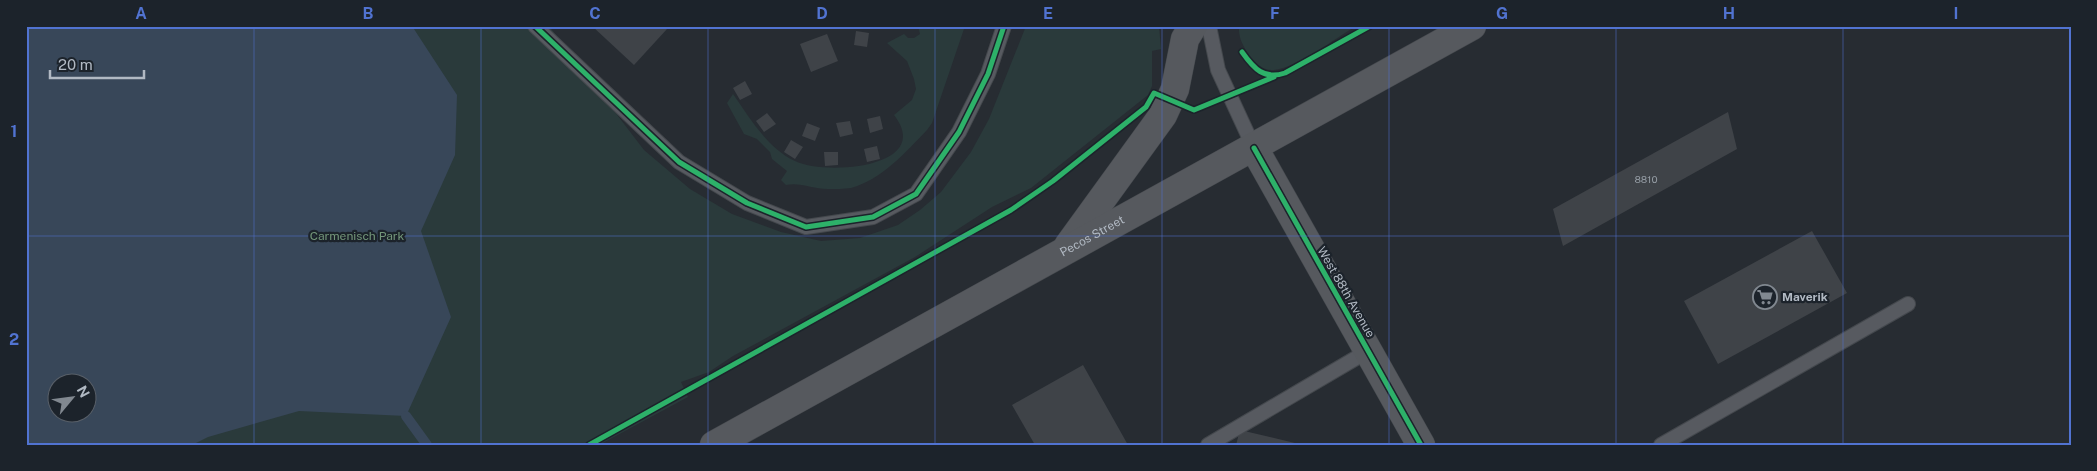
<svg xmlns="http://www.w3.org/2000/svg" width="2097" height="471" font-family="'Public Sans',sans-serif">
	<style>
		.green { fill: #2a3a3b; fill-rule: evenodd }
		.water { fill: #384759; fill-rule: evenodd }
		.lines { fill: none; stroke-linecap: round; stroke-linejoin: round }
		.stream { stroke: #384759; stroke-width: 10 }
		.building { fill: #3f4348 }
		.service-casing { stroke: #44484d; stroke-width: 16 }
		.secondary-casing { stroke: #44484d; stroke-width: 29 }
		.service { stroke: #575a60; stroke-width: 14 }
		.secondary { stroke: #56595e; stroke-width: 28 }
		.cycleway-casing { stroke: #1c232b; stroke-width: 8 }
		.cycleway { stroke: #2db169; stroke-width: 5 }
		.grid { fill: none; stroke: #5173d1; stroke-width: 1; stroke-opacity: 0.55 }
		.labels { text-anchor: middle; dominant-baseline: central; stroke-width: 4.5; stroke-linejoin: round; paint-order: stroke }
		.number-label { font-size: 10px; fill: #949ca4 }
		.park-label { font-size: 12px; fill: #73967a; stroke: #1c232b }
		.street-label { font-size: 12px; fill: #b1b9c3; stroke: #1c232b }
		.poi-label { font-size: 12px; font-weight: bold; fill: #b1b9c3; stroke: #1c232b; text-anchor: start }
		.neatline { fill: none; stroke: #5173d1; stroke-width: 2 }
		.grid-label { font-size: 16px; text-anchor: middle; font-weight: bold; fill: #5173d1 }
	</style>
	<rect width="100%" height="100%" fill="#272c32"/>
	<g class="green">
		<path d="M26,26H549L644,150L690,189L732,214L781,232L821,241L860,238L898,225L920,210L941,192L971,152L989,119L1026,26H1159L1161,49L1152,51V86L1148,95L1031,188L992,207L915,257L733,356L709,372L681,382L688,397L599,445H26ZM58,384H88V414H58Z"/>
		<path d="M918,26H965L932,123L927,130C906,152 881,180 851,188C844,189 835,189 828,189C813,189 800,182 786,185L781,180L787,171L772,159L770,152L757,139L744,134L727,103L733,94C750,118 767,148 795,161C824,176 935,168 894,115L912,100L916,89L914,79L907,61L887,43L904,34L908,38H914L920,34Z"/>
		<path d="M1239,26H1356C1336,38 1296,68 1274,70C1263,71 1255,63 1249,55C1243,46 1238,37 1239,26Z"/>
	</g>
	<path class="water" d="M26,26H412L457,95L455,155L421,231L451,317L406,416L299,411L208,437L192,445H26ZM58,384H88V414H58Z"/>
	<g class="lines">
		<polyline class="stream" points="406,416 427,445"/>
	</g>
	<g class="building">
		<polygon points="592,26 664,26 667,29 634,65"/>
		<polygon points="856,31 869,33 867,47 854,45"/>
		<polygon points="827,34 838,61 811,72 800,44"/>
		<polygon points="745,81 752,94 740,100 733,88"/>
		<polygon points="1728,112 1737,149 1563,246 1553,209"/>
		<polygon points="767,113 776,124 764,132 756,121"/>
		<polygon points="880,116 883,129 870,133 867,119"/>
		<polygon points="850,121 853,134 840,137 836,123"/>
		<polygon points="807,123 820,128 815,141 802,136"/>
		<polygon points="791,140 803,147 795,159 784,152"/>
		<polygon points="877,146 880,159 867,162 864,149"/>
		<polygon points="824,152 838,152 838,165 825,166"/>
		<polygon points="1812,231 1847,293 1718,364 1684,301"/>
		<polygon points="1083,365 1128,445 1035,445 1012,405"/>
		<polygon points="1240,430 1299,444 1299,445 1236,445"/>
	</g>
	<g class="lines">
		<defs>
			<g id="service">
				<polyline points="535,26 679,162 747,203 806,227 873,217 916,194 959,132 988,74 1004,26"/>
				<polyline points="1209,26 1218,70 1254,148"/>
				<polyline points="1208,445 1368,351"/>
				<polyline points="1661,445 1908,304"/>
			</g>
			<g id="secondary">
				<polyline points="1254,148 1421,445"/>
				<polyline points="1068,246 1163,115 1175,89 1185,39 1193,26"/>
				<path id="s1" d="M714,445L1472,26"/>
			</g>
		</defs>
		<use href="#service" class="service-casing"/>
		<use href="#secondary" class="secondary-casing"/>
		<use href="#service" class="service"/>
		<use href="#secondary" class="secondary"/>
		<defs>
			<g id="cycleway">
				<polyline points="535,26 679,162 747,203 806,227 873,217 916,194 959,132 988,74 1004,26"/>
				<path d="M1242,52C1254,69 1264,80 1285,73L1370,26"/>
				<polyline points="1254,148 1421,445"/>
				<polyline points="589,445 1011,210 1053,181 1146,107 1154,93 1194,110 1274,77"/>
			</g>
		</defs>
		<use href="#cycleway" class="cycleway-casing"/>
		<use href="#cycleway" class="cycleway"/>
	</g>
	<path class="grid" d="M254,26V445M481,26V445M708,26V445M935,26V445M1162,26V445M1389,26V445M1616,26V445M1843,26V445M26,236H2071"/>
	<defs>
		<symbol id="supermarket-ring" viewBox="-11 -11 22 22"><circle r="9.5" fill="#1c232b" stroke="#818890" stroke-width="1.5"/><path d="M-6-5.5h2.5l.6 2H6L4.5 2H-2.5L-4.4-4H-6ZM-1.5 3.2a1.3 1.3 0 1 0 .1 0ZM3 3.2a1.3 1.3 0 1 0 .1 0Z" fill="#818890"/></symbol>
	</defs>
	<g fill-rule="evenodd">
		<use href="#supermarket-ring" x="1751" y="283" width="28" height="28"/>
	</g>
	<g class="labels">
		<g class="number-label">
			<text x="1646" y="179">8810</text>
		</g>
		<g class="park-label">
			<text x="357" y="236">Carmenisch Park</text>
		</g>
		<g class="street-label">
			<text stroke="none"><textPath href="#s1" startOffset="432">Pecos Street</textPath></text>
			<text transform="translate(1346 292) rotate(60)">West 88th Avenue</text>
		</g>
		<g class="poi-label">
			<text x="1782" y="297">Maverik</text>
		</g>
	</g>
	<rect width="2097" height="471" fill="none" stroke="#1c232b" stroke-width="55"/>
	<g transform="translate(72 398) rotate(61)"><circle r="24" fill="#1c232b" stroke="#585f68"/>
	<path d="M0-4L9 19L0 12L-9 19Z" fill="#818890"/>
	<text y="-8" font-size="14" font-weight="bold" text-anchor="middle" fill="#b1b9c3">N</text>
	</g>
	<path d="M50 70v8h94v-8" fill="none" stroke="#b1b9c3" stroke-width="2.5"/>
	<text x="58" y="70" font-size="15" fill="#b1b9c3" stroke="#1c232b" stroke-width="4" paint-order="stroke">20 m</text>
	<rect x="28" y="28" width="2042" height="416" class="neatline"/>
	<g class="grid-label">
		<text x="141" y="19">A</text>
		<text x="368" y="19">B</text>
		<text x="595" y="19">C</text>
		<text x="822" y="19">D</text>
		<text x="1048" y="19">E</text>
		<text x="1275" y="19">F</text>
		<text x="1502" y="19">G</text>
		<text x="1729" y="19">H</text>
		<text x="1956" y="19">I</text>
		<text x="14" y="137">1</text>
		<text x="14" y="345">2</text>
	</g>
</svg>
